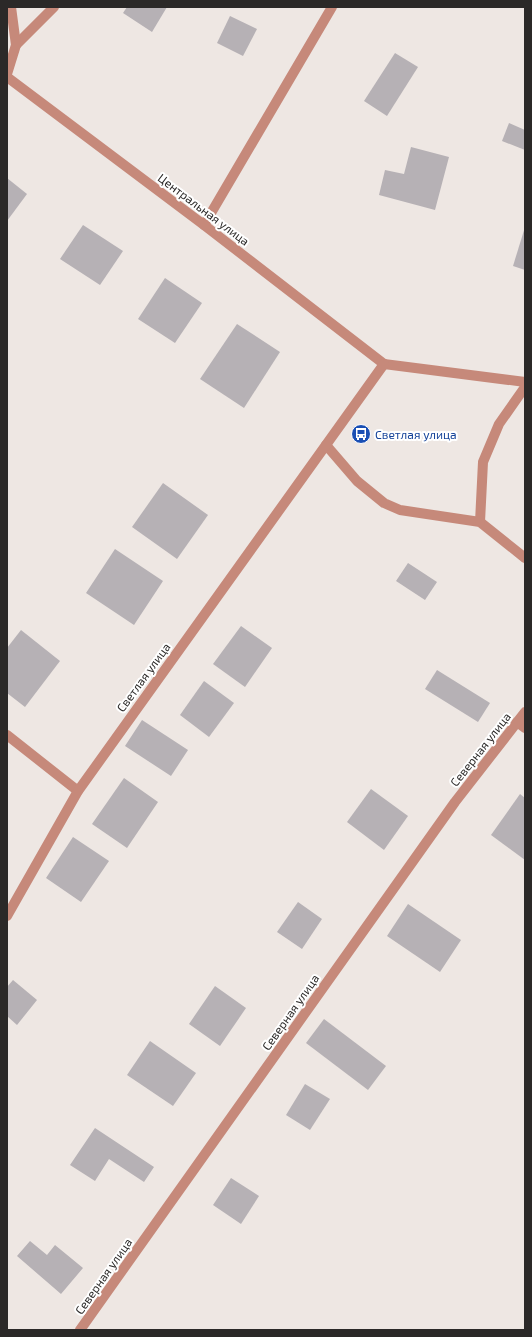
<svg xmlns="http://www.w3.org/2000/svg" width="532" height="1337" font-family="'Exo 2',sans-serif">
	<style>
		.building { fill: #b6b1b5 }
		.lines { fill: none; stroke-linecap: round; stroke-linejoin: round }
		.service { stroke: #c6897a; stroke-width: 10 }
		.minor { stroke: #c6897a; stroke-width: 10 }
		.labels { text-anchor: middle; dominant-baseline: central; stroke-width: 4; stroke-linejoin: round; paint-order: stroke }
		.street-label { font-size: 12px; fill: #2b2928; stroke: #fff }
		.transit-label { font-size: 12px; fill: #164399; stroke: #fff; text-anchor: start }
	</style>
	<rect width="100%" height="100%" fill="#eee7e3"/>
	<g class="building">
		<polygon points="127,7 167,7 152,32 123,13"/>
		<polygon points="230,16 257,29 243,56 217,43"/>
		<polygon points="395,53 418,67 387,116 364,101"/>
		<polygon points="509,123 525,130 525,150 502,141"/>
		<polygon points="411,147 449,157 435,210 379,195 385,170 404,174"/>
		<polygon points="7,178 27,194 7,221"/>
		<polygon points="83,225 123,251 100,285 60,259"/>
		<polygon points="525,227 525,270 513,266"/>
		<polygon points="165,278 202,303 175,343 138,319"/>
		<polygon points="237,324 280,352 244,408 200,379"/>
		<polygon points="163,483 208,515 177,559 132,527"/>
		<polygon points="115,549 163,581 134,625 86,593"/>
		<polygon points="408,563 437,582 425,600 396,581"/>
		<polygon points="241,626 272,648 245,687 213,664"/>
		<polygon points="21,630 60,661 25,707 7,693 7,648"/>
		<polygon points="437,670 490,703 478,722 425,689"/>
		<polygon points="204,681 234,703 209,737 180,715"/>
		<polygon points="142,720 188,750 171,776 125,746"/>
		<polygon points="124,778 158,802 127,848 92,824"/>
		<polygon points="371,789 408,816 384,850 347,822"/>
		<polygon points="520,794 525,798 525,860 491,835"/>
		<polygon points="73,837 109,861 81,902 46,878"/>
		<polygon points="298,902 322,919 302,949 277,932"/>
		<polygon points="408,904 461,940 440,972 387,936"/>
		<polygon points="13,980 37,1000 17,1025 7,1016 7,987"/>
		<polygon points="215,986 246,1008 220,1046 189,1024"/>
		<polygon points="324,1019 386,1066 368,1090 306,1043"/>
		<polygon points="150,1041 196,1073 173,1106 127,1075"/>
		<polygon points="305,1084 330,1099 310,1130 286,1115"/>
		<polygon points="95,1128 154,1167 144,1182 109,1159 95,1181 70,1165"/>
		<polygon points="231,1178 259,1196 241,1224 213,1205"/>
		<polygon points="30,1241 47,1255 55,1245 83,1268 61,1294 17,1256"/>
	</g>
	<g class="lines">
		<g class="service">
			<polyline points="16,45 54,7"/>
			<polyline points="204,225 332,7"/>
			<polyline points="517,722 525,728"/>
		</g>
		<g class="minor">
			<polyline points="7,74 16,45 11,7"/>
			<polyline points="7,77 204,225 384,364"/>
			<polyline points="384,364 525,382"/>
			<polyline points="326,445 357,481 384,503 400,510 480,522 525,558"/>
			<polyline points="480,522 483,462 499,424 525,387"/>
			<polyline points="7,735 78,791"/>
			<polyline points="7,916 78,791 384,364"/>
			<polyline points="80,1330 455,802 525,712"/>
		</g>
	</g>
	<defs>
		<symbol id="bus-disc" viewBox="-11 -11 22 22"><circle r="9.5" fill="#1a4fb4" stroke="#fff"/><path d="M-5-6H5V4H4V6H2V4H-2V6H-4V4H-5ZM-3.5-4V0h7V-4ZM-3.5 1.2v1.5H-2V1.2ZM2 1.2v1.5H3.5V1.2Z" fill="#fff"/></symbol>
	</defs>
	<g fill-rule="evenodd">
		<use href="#bus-disc" x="350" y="423" width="22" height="22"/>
	</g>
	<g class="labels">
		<g class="street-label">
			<text transform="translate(204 209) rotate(37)">Центральная улица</text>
			<text transform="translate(143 677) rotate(-54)">Светлая улица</text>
			<text transform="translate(480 749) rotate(-52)">Северная улица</text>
			<text transform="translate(290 1012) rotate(-55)">Северная улица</text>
			<text transform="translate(103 1276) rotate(-55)">Северная улица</text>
		</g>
		<g class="transit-label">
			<text x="375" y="434">Светлая улица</text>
		</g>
	</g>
	<rect width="532" height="1337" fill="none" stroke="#2b2928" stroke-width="16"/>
</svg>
